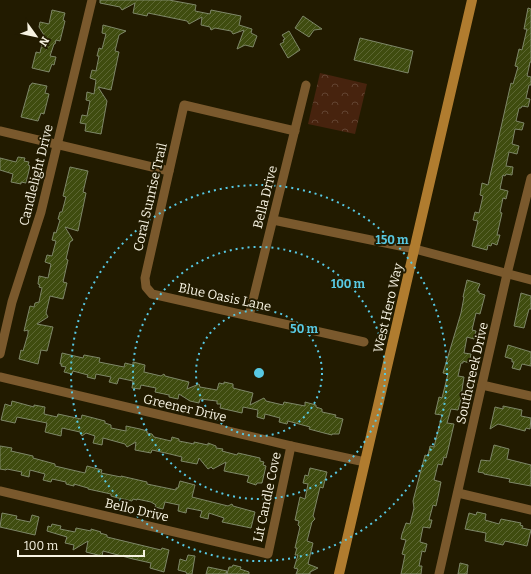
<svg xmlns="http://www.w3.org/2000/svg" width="531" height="574" font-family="Bitter,serif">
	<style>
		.park { fill: url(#park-crowns) }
		.building { fill: url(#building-hatch); stroke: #7e8768 }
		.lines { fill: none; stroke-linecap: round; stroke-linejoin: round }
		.street { stroke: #7a592d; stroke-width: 9 }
		.secondary { stroke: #b07c2f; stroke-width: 10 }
		.ring { fill: none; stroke: #58c9e3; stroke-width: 2; stroke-dasharray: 2 4 }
		.labels { text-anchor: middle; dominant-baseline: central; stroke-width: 4; stroke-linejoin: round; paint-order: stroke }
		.street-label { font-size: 13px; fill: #f7f3e2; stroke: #221b00 }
		.centre { fill: #58c9e3; stroke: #221b00; stroke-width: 2 }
		.ring-label { font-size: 12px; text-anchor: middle; font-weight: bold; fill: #58c9e3; stroke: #221b00; stroke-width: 4; stroke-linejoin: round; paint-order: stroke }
	</style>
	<defs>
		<pattern id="park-crowns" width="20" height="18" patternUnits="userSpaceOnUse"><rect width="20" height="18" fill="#47230e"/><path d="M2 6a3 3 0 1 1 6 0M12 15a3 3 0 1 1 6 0" fill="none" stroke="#624331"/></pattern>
		<pattern id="building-hatch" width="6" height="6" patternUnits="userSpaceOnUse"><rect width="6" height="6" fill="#3f4c0f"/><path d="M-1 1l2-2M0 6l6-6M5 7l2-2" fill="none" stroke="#5c6632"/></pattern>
	</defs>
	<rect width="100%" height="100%" fill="#221b00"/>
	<polygon class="park" points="320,73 367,84 355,134 308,124"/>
	<g class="building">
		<polygon points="100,0 169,0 196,5 195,11 210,14 211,10 241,16 239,25 252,29 251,33 257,36 253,47 245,45 237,49 244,30 233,34 231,31 215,28 211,30 210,27 201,25 202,17 189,24 187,21 148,13 147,16 133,13 135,3 122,10 120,7 100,3"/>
		<polygon points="528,8 531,9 531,62 530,62 527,76 531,77 531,85 529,85 526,98 530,99 528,107 522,106 521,108 519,108 516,121 524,123 522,130 515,129 512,144 519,146 517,154 509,152 506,166 513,167 512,175 506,174 505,176 503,175 500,189 508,191 506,199 503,198 500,212 502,213 497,235 500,235 497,245 492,243 491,246 488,245 487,250 472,246 478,221 473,220 475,212 479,213 483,196 480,195 482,183 488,185 511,83 513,84 518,67 515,66 519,49 522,50 527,29 524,29"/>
		<polygon points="52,10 65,13 63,20 65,21 60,41 56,40 55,44 54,44 50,56 56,57 54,65 52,64 49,72 32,68 36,52 40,53 44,35 39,27 40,22 49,24"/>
		<polygon points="303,16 322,29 314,30 309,37 295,28"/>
		<polygon points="103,25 126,31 119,35 115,51 119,52 111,90 98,87 107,101 101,134 85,131 86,124 80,123 82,115 87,116 90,101 86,100 87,92 94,94 96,80 90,78 92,70 96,71 99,56 97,56 99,48 102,49 106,34 102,33"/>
		<polygon points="289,31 300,50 288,58 280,44 284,42 283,40 285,39 282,35"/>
		<polygon points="360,38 413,51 408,73 354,60"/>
		<polygon points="32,83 47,86 45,93 49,94 44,114 41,113 38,121 21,117 30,85 31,85"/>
		<polygon points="18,157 25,158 24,161 29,162 28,165 30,166 26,183 21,182 21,184 11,182 13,174 0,170 0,158 16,162"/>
		<polygon points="70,167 88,171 83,192 86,193 78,231 65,227 73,240 70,242 66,259 68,260 63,282 67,283 63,299 50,296 46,313 48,317 37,324 53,327 47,351 41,350 38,364 19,359 21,350 23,351 28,334 28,330 24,331 30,306 34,307 35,303 39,302 42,288 39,287 40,285 38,284 39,276 48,278 51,264 45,262 47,255 52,256 56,241 52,240 54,232 56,233 60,220 58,219 60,212 62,212 66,197 63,196"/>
		<polygon points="467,280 480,284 477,291 479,291 479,293 485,295 480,314 476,313 472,330 476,331 474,339 467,337 464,353 471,354 469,363 463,361 463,363 461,363 458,376 464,377 460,403 458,410 451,409 447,423 454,424 448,450 446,458 444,457 442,465 438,464 434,480 441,482 438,497 436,506 433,505 429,520 432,520 430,528 423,527 420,542 427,544 425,552 422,551 419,566 422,566 421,574 401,574 405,555 402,554 406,540 401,539 402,534 406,523 410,524 414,508 413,501 425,455 428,456 430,446 434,447 442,415 435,414 439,397 442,398 448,374 443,373 461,313 464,297 463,297"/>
		<polygon points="521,293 531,296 531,309 529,309 524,328 514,326"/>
		<polygon points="508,345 531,352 531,366 522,364 520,370 512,368 514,362 512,362 512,359 505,357"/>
		<polygon points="62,353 83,358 84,355 100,358 99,362 124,367 125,363 133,365 133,362 145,365 144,372 161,376 164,374 165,376 189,382 187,389 199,384 200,387 217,390 219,383 224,384 224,382 233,384 233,388 253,393 250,405 264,398 266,401 283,405 284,402 305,406 305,402 316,405 316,407 322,409 322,412 336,415 335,417 343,419 339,434 332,434 332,435 324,433 309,429 310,427 288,421 287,424 279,422 280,418 265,414 264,419 257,417 258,410 243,407 242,413 220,408 221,404 217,404 217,401 200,399 199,403 190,401 179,394 178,399 169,397 169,395 155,392 156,388 141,385 140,389 132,388 133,381 119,378 117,384 109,382 111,377 96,374 95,379 87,377 88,375 73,371 72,374 64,372 66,367 61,366 62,364 60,364"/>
		<polygon points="12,401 34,407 34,405 45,407 44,414 57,417 58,414 81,419 82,415 105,421 105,423 111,425 111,428 126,431 126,426 140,429 147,431 147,433 152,434 154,437 171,441 172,437 179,439 179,441 194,444 194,442 208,445 208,443 216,446 216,448 223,449 222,451 237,455 238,453 260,458 260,461 264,462 263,465 266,466 262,483 257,483 256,485 247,482 249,476 224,471 226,462 213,469 211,467 208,469 199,458 197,464 181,461 182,457 170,454 152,450 151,453 135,450 136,442 127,447 125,444 103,438 102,445 93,443 95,436 86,433 82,436 80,432 62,428 61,436 45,432 47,423 17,417 15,423 1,420 5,404 11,406"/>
		<polygon points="503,406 522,410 521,416 531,418 530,429 526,428 525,431 498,424 490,429 495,407 503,409"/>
		<polygon points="494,445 509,449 507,459 531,465 531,486 509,482 510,479 484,474 484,473 478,472 481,460 490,461"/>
		<polygon points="0,446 12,448 11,451 33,456 33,458 55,464 55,466 85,473 87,466 102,470 101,473 121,477 121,476 147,482 147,484 176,490 176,488 178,488 180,481 195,485 192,497 228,506 232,504 233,506 255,512 251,528 222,522 224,518 209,513 208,519 200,517 202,511 187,508 186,513 178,511 179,505 165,502 163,509 155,507 156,505 151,502 137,499 137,500 133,499 132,501 118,498 111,496 111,494 88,489 88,488 74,484 74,486 66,484 66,482 52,479 51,482 43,480 45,474 30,470 29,477 21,475 22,472 7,469 6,470 0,469"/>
		<polygon points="310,468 327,472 323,488 320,487 313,516 315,519 312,522 307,541 313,543 308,564 318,568 310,572 310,574 296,574 298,569 294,568 298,555 295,555 297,548 295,548 300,527 298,525 299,521 295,520 300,497 305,499 308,484 303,483 305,475 308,476"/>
		<polygon points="477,512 486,514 485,520 499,524 501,519 521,523 520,525 523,526 522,528 531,530 527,546 505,541 503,545 485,541 486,533 465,529 469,513 476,515"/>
		<polygon points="2,513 17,516 16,519 30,522 32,515 39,517 35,535 0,527"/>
		<polygon points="52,524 61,526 60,529 75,532 76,528 91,531 91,529 101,532 100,533 107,535 107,537 161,550 162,548 169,550 164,572 150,568 151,563 133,559 103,551 102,556 86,552 88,541 73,550 74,545 65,543 67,537 47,531 48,526 51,527"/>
		<polygon points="188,555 195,556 192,574 187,574 186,572 178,570 180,559 186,561"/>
		<polygon points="460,563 468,565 467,574 458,574"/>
		<polygon points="233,565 241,567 240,569 249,572 249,574 227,574 229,567 232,567"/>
		<polygon points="208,567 227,571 226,574 206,574"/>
	</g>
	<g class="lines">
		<g class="street">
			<polyline points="0,131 169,171"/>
			<polyline points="295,131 184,105 145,278 146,287 152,294 364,342"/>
			<polyline points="273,220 415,249 531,280"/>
			<polyline points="249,316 306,85"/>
			<polyline points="0,354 12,302 41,212 92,0"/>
			<polyline points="0,377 291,446 365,462"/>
			<polyline points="482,385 531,396"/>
			<polyline points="0,491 268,554 291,446"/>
			<polyline points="458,493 531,510"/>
			<polyline points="439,574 507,274 531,178"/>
		</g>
		<polyline class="secondary" points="339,574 472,0"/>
	</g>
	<g class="ring">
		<circle cx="259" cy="373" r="63"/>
		<circle cx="259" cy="373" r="126"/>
		<circle cx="259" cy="373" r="188"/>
	</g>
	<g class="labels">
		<g class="street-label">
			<text transform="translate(36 175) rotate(-76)">Candlelight Drive</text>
			<text transform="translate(150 197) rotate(-77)">Coral Sunrise Trail</text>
			<text transform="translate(265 197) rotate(-76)">Bella Drive</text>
			<text transform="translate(225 297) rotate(12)">Blue Oasis Lane</text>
			<text transform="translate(388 308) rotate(-77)">West Hero Way</text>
			<text transform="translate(472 373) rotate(-77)">Southcreek Drive</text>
			<text transform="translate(185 408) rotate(13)">Greener Drive</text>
			<text transform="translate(267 497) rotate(-78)">Lit Candle Cove</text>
			<text transform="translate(137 510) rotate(13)">Bello Drive</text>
		</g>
	</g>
	<circle cx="259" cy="373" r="6" class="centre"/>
	<g class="ring-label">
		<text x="392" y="244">150 m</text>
		<text x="348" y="288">100 m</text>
		<text x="304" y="333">50 m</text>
	</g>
	<g transform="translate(36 36) rotate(123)" stroke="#221b00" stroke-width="3" paint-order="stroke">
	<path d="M0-3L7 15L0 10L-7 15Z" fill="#f7f3e2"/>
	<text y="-6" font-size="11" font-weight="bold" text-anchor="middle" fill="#f7f3e2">N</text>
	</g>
	<path d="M18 550v6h126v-6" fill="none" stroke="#f7f3e2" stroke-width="2"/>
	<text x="24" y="550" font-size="12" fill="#f7f3e2" stroke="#221b00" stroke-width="3" paint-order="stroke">100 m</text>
</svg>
